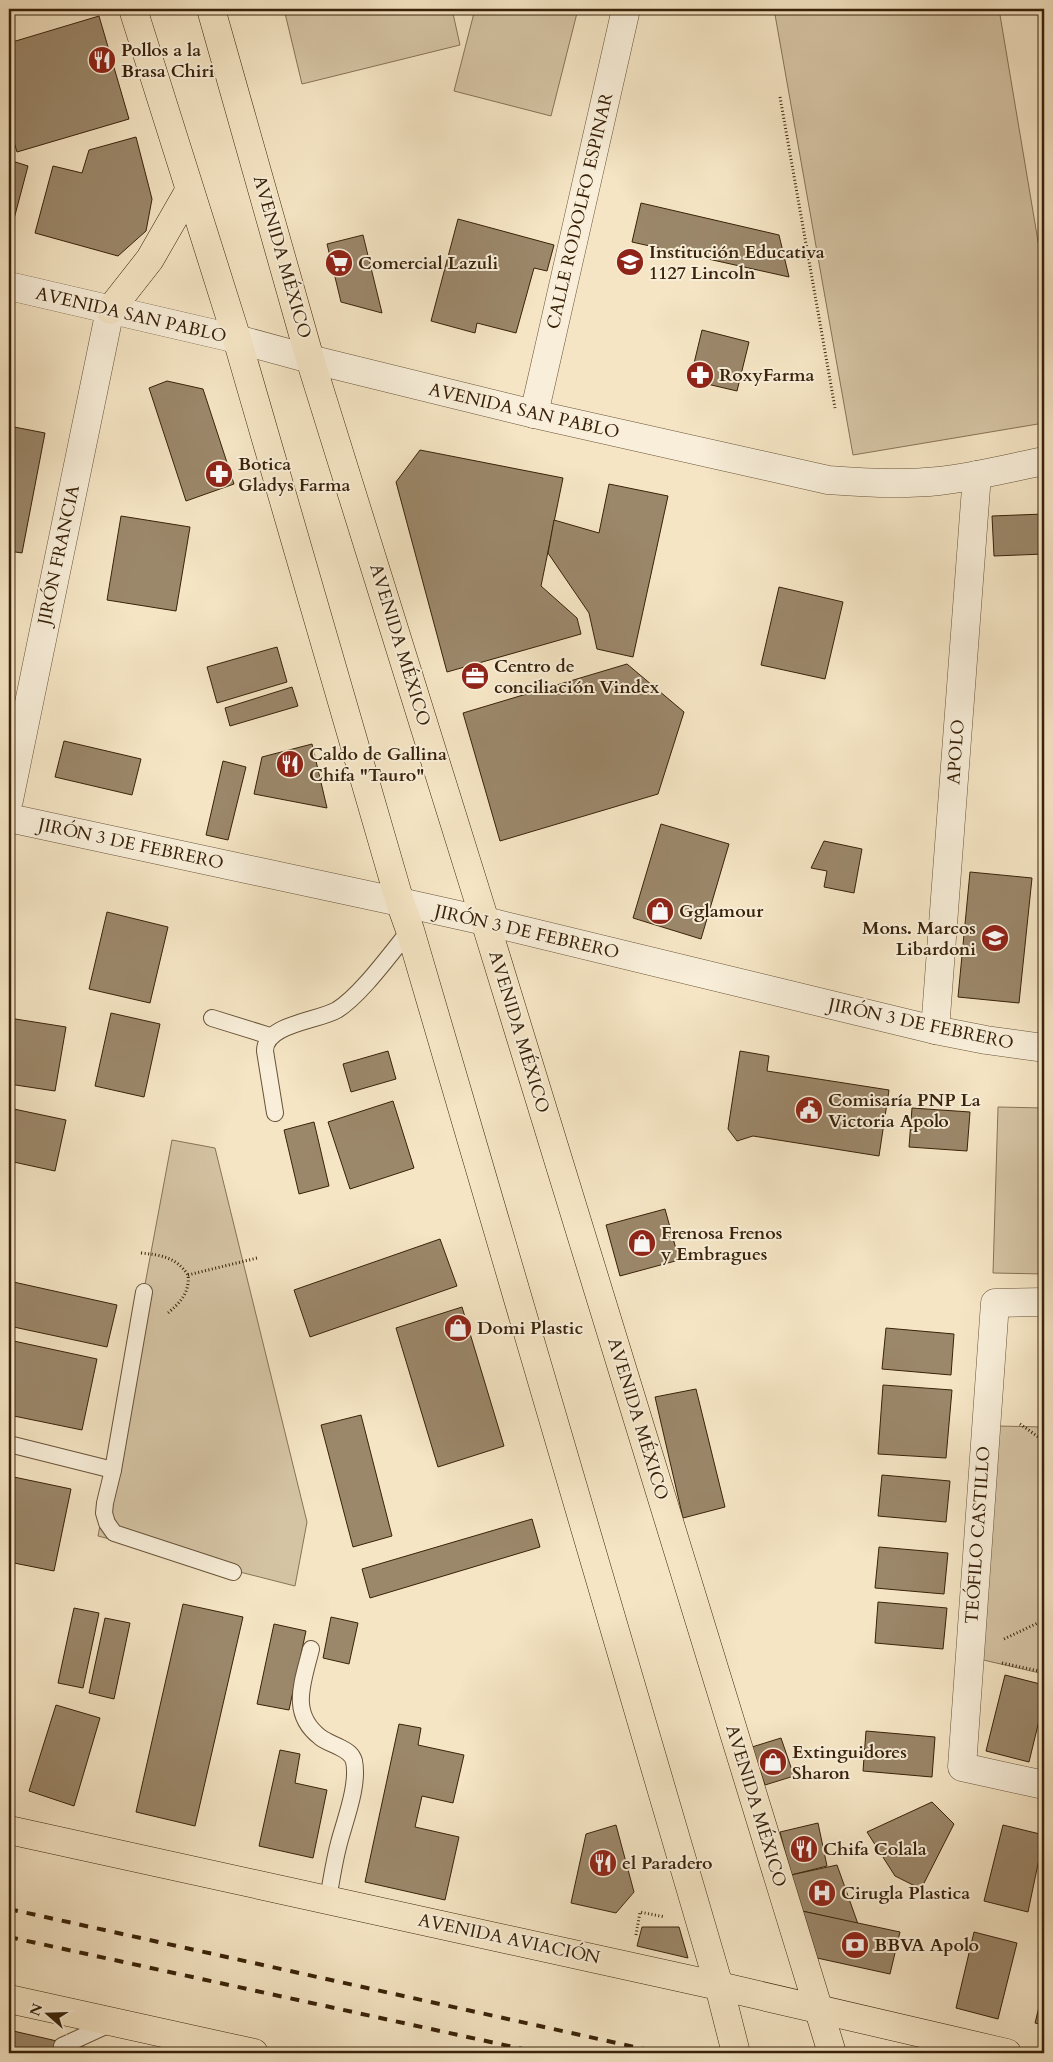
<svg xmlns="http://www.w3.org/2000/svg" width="1053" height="2062" font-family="Cardo,serif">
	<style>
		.green { fill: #d5c4a4; stroke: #877356 }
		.building { fill: #9b876a; stroke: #392209 }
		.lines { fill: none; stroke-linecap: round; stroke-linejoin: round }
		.service-casing { stroke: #685338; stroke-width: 18 }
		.minor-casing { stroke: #685338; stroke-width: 29 }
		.tertiary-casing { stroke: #685338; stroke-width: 29 }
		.primary-casing { stroke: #392209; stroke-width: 29 }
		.path { stroke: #392209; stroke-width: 3; stroke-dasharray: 1 2.5; stroke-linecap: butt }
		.service { stroke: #f8eed9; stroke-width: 16 }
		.minor { stroke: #f8eed9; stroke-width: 28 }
		.tertiary { stroke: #f8eed9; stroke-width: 28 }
		.primary { stroke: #f5e5c4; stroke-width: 28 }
		.rail { stroke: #392209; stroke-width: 4; stroke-dasharray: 9 9; stroke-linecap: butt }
		.labels { text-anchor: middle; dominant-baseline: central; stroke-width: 4; stroke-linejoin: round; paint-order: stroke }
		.poi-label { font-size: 18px; font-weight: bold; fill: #392209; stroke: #f8eed9; text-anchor: start }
		.street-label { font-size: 18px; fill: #392209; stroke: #f8eed9 }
	</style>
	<rect width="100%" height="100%" fill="#f5e5c4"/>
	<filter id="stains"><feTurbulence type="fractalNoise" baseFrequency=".004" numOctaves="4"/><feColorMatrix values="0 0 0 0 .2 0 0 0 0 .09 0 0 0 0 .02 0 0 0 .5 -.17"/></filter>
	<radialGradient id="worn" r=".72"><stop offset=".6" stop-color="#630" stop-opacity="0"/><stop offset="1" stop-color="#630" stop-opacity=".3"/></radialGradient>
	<g class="green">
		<polygon points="284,9 452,9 460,45 302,84"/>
		<polygon points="475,9 578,9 551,116 454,91"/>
		<polygon points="774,9 999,9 1044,277 1044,423 853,455"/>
		<polygon points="998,1107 1044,1108 1044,1274 993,1273"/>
		<polygon points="172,1140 215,1148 307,1522 295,1586 98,1536"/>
		<polygon points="997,1426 1044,1427 1044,1674 979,1659"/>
	</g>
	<g class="building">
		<polygon points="99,16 129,119 17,152 9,125 9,43"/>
		<polygon points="136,137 152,199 146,231 118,256 35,233 53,166 82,173 89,150"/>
		<polygon points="9,160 28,166 10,234 9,234"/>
		<polygon points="641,203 779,235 789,277 632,242"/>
		<polygon points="458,219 554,245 547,271 534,268 516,333 477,323 475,333 431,321"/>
		<polygon points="363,235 382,313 341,302 327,244"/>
		<polygon points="702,330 749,342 737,391 690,380"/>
		<polygon points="167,381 203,389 234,484 186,501 149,388"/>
		<polygon points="9,426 45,433 22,553 9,551"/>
		<polygon points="420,450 563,478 541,586 577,618 581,634 447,672 396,482"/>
		<polygon points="609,484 668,496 633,657 597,649 589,613 548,553 554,520 599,533"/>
		<polygon points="1044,514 1044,554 994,556 992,516"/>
		<polygon points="121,516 190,527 176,611 107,600"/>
		<polygon points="779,587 843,602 825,679 761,665"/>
		<polygon points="9,627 14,629 9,648"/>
		<polygon points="277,647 287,682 217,703 207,667"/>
		<polygon points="627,664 684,712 658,794 500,841 463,713"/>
		<polygon points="292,687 298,706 230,726 225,708"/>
		<polygon points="64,741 141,759 132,795 55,777"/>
		<polygon points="312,744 327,808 254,794 262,757"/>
		<polygon points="223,761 246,767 228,840 206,835"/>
		<polygon points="661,824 729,844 701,939 633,918"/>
		<polygon points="824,841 862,849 854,893 824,887 827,871 811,868"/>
		<polygon points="970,872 1032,878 1019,1003 958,997"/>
		<polygon points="107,912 168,927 150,1003 89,989"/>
		<polygon points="111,1013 160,1024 144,1097 95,1086"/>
		<polygon points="9,1018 66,1027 55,1091 9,1084"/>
		<polygon points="388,1051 396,1079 351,1092 343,1064"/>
		<polygon points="740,1051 769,1056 767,1071 889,1090 879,1156 753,1136 737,1141 728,1129"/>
		<polygon points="393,1101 414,1168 350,1189 328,1122"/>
		<polygon points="9,1108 66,1120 55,1171 9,1161"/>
		<polygon points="912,1108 970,1112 967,1151 909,1147"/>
		<polygon points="314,1122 329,1186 299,1194 284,1130"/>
		<polygon points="665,1209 679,1260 620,1276 606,1225"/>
		<polygon points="440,1239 457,1286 310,1337 294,1290"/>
		<polygon points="9,1281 117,1305 107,1347 9,1326"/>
		<polygon points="462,1307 504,1446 438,1467 396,1328"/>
		<polygon points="886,1328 954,1334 951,1375 882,1369"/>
		<polygon points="9,1340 97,1359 82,1430 9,1415"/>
		<polygon points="883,1385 952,1390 946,1458 878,1454"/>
		<polygon points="696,1389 725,1507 683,1518 655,1397"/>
		<polygon points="361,1415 392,1536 353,1547 321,1425"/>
		<polygon points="882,1475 950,1481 946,1522 878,1516"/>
		<polygon points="9,1476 71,1489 54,1571 9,1562"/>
		<polygon points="532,1519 540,1547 370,1598 362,1569"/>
		<polygon points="879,1547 948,1553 944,1594 875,1588"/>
		<polygon points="878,1602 947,1608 943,1649 875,1643"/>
		<polygon points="183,1604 243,1617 195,1826 136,1812"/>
		<polygon points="74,1608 99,1613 83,1688 58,1683"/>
		<polygon points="331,1617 358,1623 349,1664 323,1658"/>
		<polygon points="105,1618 130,1623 114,1699 89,1693"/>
		<polygon points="274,1624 306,1631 289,1710 257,1704"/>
		<polygon points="1005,1675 1044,1685 1044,1700 1029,1762 986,1751"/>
		<polygon points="56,1705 100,1718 74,1806 29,1791"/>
		<polygon points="399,1724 421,1728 418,1745 464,1755 453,1803 422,1796 415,1827 459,1837 445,1900 365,1882"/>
		<polygon points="866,1731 935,1737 932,1777 863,1771"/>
		<polygon points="781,1738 794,1776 765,1785 752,1747"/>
		<polygon points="280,1750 300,1754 295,1783 327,1790 313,1858 259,1846"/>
		<polygon points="932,1802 954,1824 921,1889 895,1876 867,1832"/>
		<polygon points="818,1823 827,1866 791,1875 780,1832"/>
		<polygon points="616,1825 634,1892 616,1913 571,1903 586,1834"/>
		<polygon points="1003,1825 1044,1835 1028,1912 984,1901"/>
		<polygon points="837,1865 858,1924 802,1911 791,1875"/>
		<polygon points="802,1911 900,1932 890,1974 817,1958"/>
		<polygon points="642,1927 679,1927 688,1958 637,1946"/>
		<polygon points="974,1932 1017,1943 998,2019 956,2008"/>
		<polygon points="1044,1987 1044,2025 1035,2023"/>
		<polygon points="9,2030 109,2053 9,2053"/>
	</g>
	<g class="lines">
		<defs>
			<g id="service">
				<polyline points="212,1018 270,1036"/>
				<path d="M275,1113L265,1051C265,1024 318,1021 337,1010C361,995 391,953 410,930"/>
				<polyline points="144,1292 113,1470 105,1503 104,1513 107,1523 114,1533 233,1572"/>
				<polyline points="9,1444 113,1470"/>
				<path d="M311,1649C303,1682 289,1713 320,1737C326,1742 334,1744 341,1748C347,1751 352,1754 354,1761C359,1785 345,1820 339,1843C334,1862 331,1881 328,1900"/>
				<polyline points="62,2046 112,2023"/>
			</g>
			<g id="minor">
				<path d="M310,359L534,414L828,480C865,483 902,485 939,481C974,477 1009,468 1044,461"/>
				<polyline points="534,414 626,9"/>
				<polyline points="9,800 110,310"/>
				<polyline points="9,818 400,902"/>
				<polyline points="935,1030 977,475"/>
				<polyline points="1044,1302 995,1303 962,1767 1044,1785"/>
			</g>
			<g id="tertiary">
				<polyline points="9,286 237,339 310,359"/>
				<polyline points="400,902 485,921 935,1030 986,1040 1044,1048"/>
			</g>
			<g id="primary">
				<polyline points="133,9 237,339 400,902 410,930 719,1986 736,2053"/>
				<polyline points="211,9 310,359 485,921 832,2053"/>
				<polyline points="110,310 150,259 189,191"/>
				<polyline points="9,1830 719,1986 1007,2053"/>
				<polyline points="9,1999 254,2053"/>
			</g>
		</defs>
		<use href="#service" class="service-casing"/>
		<use href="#minor" class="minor-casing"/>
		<use href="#tertiary" class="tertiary-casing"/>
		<use href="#primary" class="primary-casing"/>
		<g class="path">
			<polyline points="780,97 835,408"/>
			<path d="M141,1253C161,1255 176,1257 188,1275C190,1292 180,1303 168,1313"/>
			<polyline points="188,1275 257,1258"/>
			<polyline points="1020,1424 1044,1441"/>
			<polyline points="1004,1639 1044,1620"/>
			<polyline points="1002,1663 1044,1672"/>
			<polyline points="636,1935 640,1912 665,1917"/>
		</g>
		<use href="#service" class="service"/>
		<use href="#minor" class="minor"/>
		<use href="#tertiary" class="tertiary"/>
		<use href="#primary" class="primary"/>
		<g class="rail">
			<polyline points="9,1909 662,2053"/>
			<polyline points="9,1937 541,2053"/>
		</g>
	</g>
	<defs>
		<symbol id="restaurant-disc" viewBox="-11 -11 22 22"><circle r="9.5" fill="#8f2418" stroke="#f8eed9"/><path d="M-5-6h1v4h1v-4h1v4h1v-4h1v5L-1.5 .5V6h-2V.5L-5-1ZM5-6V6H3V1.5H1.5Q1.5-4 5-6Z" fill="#fff"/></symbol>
		<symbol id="school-disc" viewBox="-11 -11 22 22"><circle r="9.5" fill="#8f2418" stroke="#f8eed9"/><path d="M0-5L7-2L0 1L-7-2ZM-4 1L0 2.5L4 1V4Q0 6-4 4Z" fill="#fff"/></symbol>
		<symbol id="supermarket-disc" viewBox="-11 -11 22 22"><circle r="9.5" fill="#8f2418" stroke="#f8eed9"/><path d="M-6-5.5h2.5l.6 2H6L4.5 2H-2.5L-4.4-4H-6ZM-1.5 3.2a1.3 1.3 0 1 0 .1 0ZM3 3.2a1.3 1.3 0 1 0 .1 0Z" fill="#fff"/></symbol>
		<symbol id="pharmacy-disc" viewBox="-11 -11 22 22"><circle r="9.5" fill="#8f2418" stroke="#f8eed9"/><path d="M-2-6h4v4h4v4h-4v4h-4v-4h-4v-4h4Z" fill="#fff"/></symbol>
		<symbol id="office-disc" viewBox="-11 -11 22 22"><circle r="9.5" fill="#8f2418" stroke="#f8eed9"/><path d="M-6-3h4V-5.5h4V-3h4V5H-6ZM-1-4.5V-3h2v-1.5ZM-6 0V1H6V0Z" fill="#fff"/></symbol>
		<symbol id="shop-disc" viewBox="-11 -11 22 22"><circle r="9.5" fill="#8f2418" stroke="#f8eed9"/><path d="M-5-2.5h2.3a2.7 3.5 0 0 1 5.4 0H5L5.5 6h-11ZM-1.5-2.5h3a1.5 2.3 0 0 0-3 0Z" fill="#fff"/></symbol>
		<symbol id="civic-disc" viewBox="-11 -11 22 22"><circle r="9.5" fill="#8f2418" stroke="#f8eed9"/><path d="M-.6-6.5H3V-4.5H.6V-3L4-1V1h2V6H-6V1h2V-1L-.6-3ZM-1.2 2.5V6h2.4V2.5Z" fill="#fff"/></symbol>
		<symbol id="hospital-disc" viewBox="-11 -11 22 22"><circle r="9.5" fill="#8f2418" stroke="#f8eed9"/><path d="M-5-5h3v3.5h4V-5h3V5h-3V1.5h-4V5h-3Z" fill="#fff"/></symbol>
		<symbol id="bank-disc" viewBox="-11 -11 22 22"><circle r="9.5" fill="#8f2418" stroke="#f8eed9"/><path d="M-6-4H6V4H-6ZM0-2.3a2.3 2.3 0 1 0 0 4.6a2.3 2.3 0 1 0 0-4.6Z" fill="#fff"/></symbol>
	</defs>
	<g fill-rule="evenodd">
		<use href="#restaurant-disc" x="86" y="44" width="32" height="32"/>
		<use href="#school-disc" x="614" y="246" width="32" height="32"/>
		<use href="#supermarket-disc" x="323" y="247" width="32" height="32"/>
		<use href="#pharmacy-disc" x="684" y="359" width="32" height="32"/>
		<use href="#pharmacy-disc" x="203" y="458" width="32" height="32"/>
		<use href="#office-disc" x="459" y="660" width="32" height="32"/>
		<use href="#restaurant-disc" x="274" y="748" width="32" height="32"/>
		<use href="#shop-disc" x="644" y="895" width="32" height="32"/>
		<use href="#school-disc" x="979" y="922" width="32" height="32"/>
		<use href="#civic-disc" x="793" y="1094" width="32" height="32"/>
		<use href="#shop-disc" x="626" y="1227" width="32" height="32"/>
		<use href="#shop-disc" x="442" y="1312" width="32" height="32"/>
		<use href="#shop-disc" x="757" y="1746" width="32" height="32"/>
		<use href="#restaurant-disc" x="788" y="1833" width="32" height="32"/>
		<use href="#restaurant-disc" x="587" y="1847" width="32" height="32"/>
		<use href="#hospital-disc" x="806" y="1877" width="32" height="32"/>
		<use href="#bank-disc" x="839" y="1929" width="32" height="32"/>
	</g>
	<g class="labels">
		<g class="poi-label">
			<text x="121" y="50">Pollos a la<tspan x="121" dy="21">Brasa Chiri</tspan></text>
			<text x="649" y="252">Institución Educativa<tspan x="649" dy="21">1127 Lincoln</tspan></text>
			<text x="358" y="263">Comercial Lazuli</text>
			<text x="719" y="375">RoxyFarma</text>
			<text x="238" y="464">Botica<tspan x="238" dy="21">Gladys Farma</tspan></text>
			<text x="494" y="666">Centro de<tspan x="494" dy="21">conciliación Vindex</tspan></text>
			<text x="309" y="754">Caldo de Gallina<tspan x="309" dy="21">Chifa "Tauro"</tspan></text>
			<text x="679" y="911">Gglamour</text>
			<text x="976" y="928" text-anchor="end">Mons. Marcos<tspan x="976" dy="21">Libardoni</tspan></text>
			<text x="828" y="1100">Comisaría PNP La<tspan x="828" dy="21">Victoria Apolo</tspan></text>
			<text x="661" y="1233">Frenosa Frenos<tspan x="661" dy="21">y Embragues</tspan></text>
			<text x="477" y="1328">Domi Plastic</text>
			<text x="792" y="1752">Extinguidores<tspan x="792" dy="21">Sharon</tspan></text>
			<text x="823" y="1849">Chifa Colala</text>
			<text x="622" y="1863">el Paradero</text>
			<text x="841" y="1893">Cirugla Plastica</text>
			<text x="874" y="1945">BBVA Apolo</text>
		</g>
		<g class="street-label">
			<text transform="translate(580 211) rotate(-77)">CALLE RODOLFO ESPINAR</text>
			<text transform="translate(282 257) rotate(74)">AVENIDA MÉXICO</text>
			<text transform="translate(131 315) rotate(13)">AVENIDA SAN PABLO</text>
			<text transform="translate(524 411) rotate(13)">AVENIDA SAN PABLO</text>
			<text transform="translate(59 555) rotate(-78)">JIRÓN FRANCIA</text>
			<text transform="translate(400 645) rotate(73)">AVENIDA MÉXICO</text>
			<text transform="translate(956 752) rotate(-86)">APOLO</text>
			<text transform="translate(131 844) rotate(12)">JIRÓN 3 DE FEBRERO</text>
			<text transform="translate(527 932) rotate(13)">JIRÓN 3 DE FEBRERO</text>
			<text transform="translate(921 1024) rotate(12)">JIRÓN 3 DE FEBRERO</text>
			<text transform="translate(519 1032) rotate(73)">AVENIDA MÉXICO</text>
			<text transform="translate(638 1419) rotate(73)">AVENIDA MÉXICO</text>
			<text transform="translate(978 1535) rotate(-86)">TEÓFILO CASTILLO</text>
			<text transform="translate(756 1806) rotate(73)">AVENIDA MÉXICO</text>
			<text transform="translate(509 1939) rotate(12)">AVENIDA AVIACIÓN</text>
		</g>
	</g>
	<rect width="1053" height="2062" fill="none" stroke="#f5e5c4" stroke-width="30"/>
	<rect x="10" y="10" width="1033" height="2042" fill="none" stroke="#392209" stroke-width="2.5"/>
	<rect x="15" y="15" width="1023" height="2032" fill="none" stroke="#392209"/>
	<g transform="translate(48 2014) rotate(290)" stroke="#f8eed9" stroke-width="4" paint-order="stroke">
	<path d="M0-4L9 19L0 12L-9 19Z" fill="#392209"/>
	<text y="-8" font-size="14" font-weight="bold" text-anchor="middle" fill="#392209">N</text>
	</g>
	<rect width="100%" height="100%" filter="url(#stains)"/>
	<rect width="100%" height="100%" fill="url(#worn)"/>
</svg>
